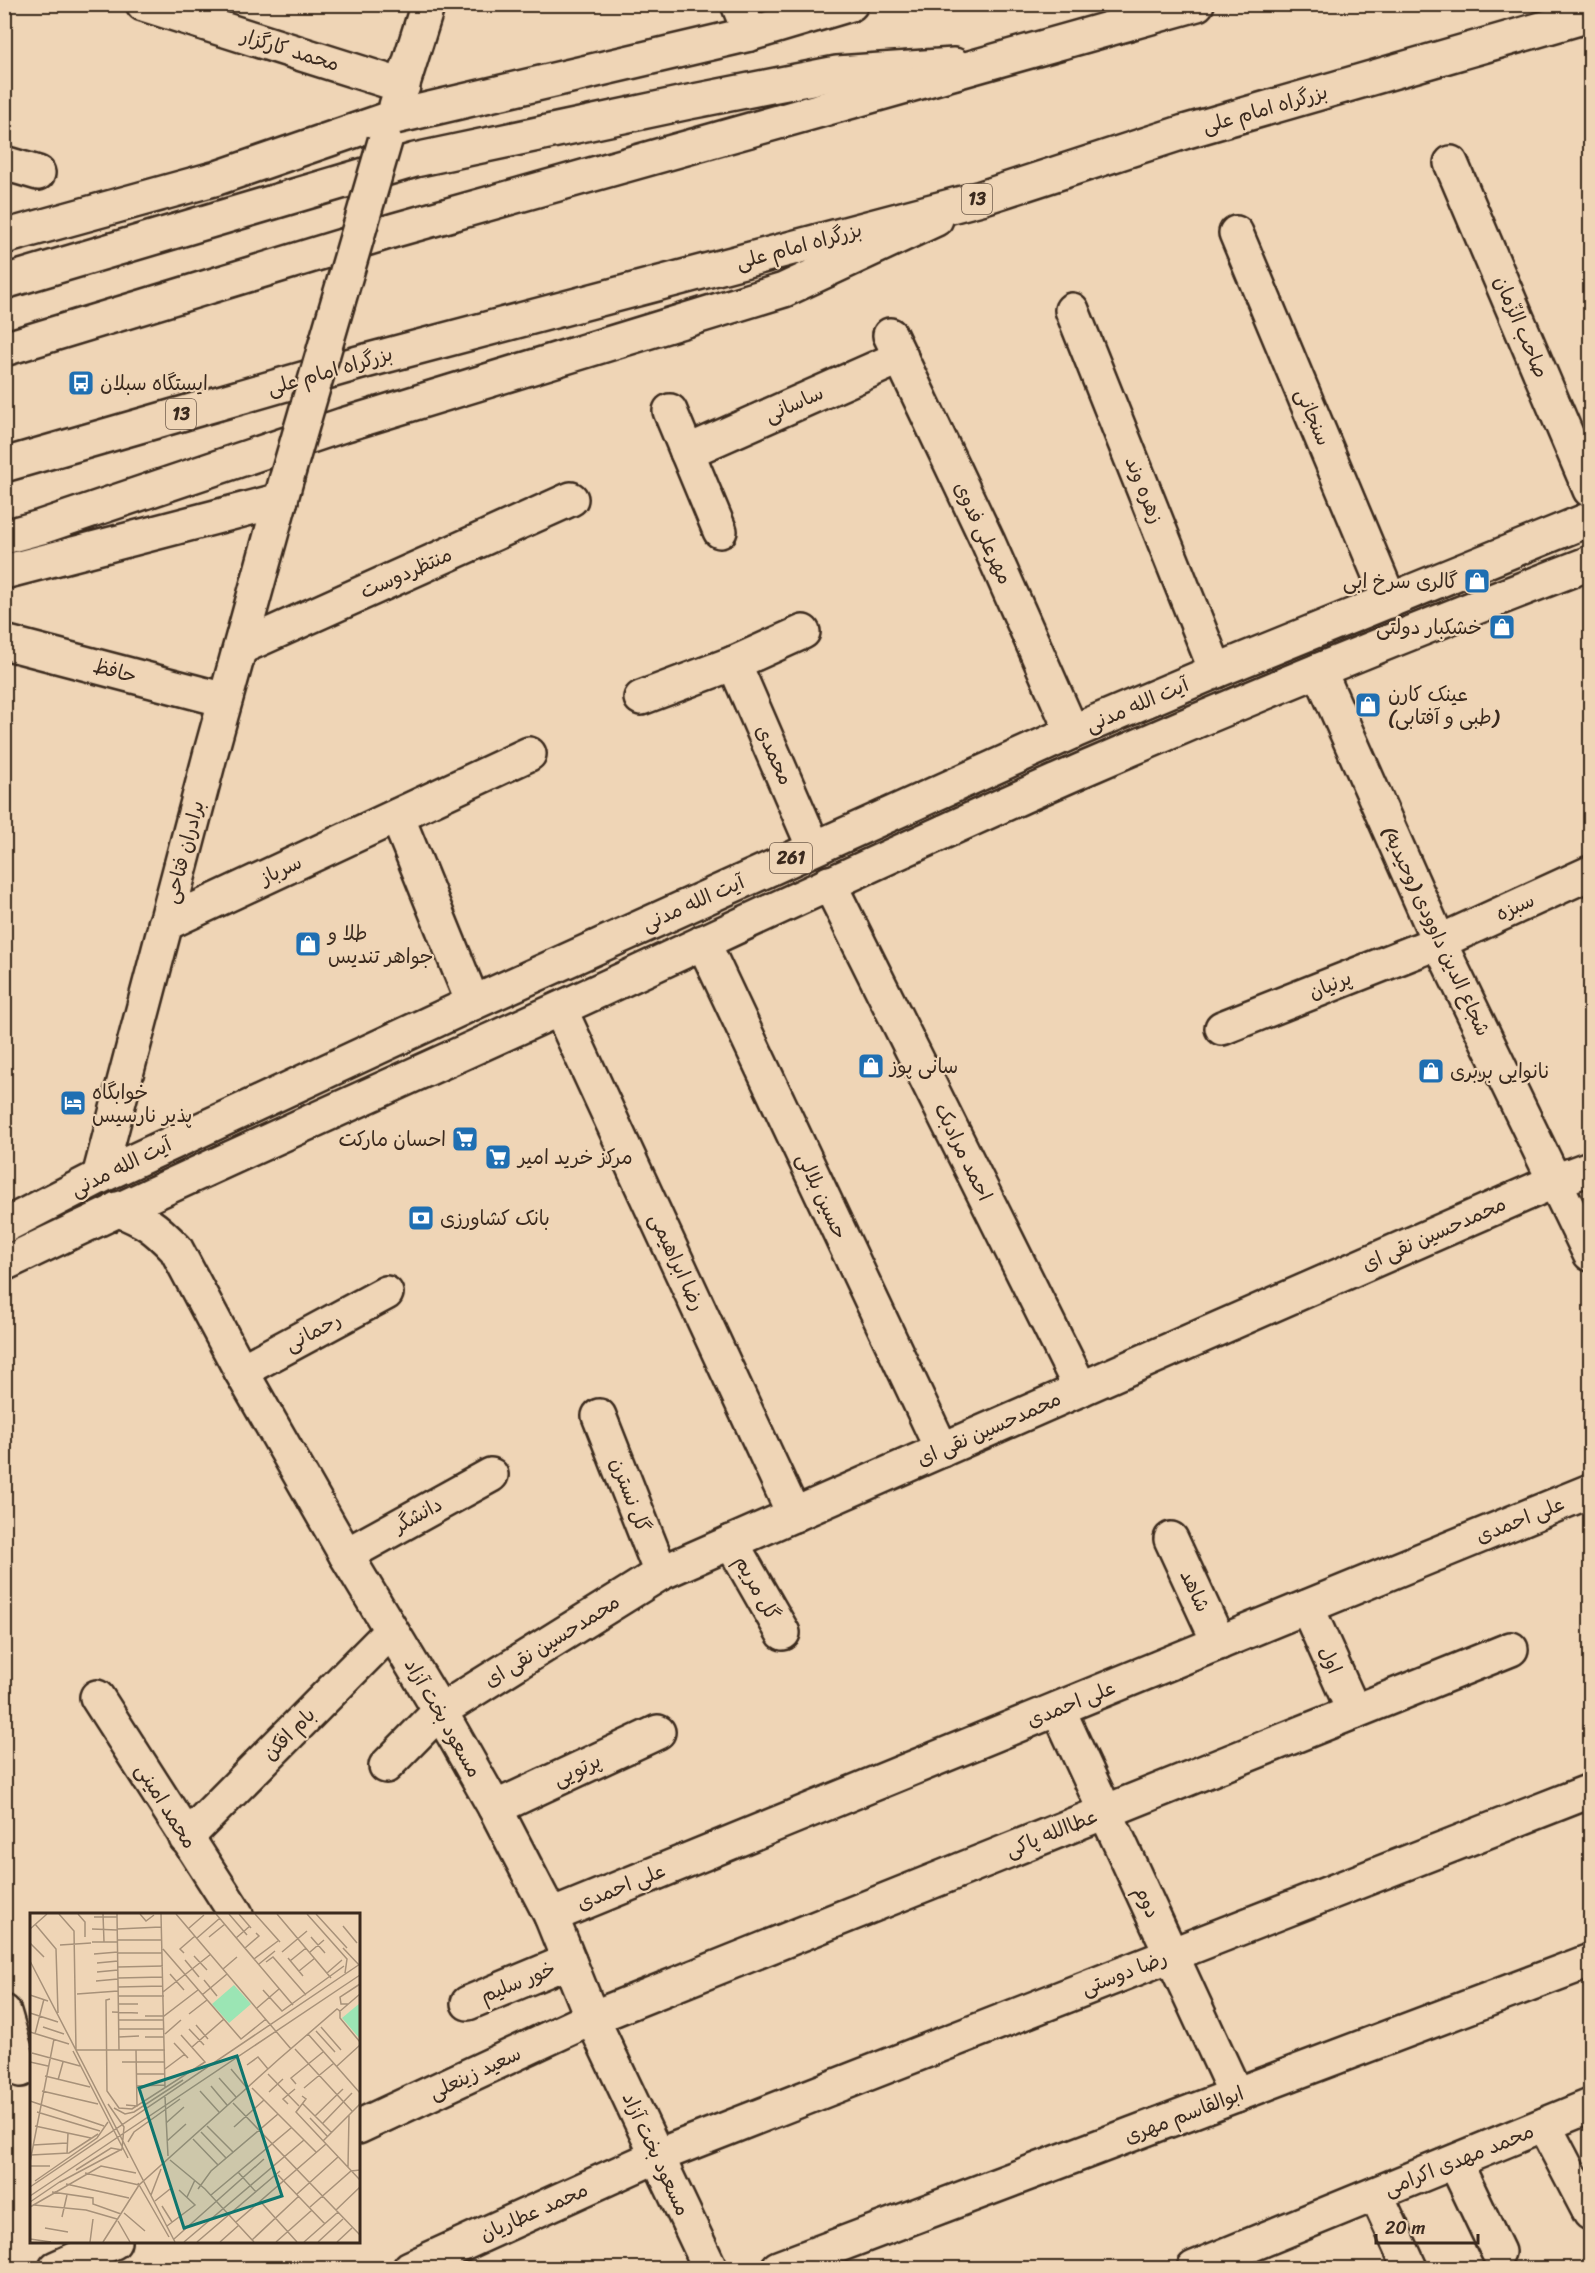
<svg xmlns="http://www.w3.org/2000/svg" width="1595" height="2273" font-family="Sriracha,'Playpen Sans Arabic',sans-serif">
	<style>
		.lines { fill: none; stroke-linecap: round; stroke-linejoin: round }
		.minor-casing { stroke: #3b2a1e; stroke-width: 38 }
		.major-casing { stroke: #3b2a1e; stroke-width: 38 }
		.highway-casing { stroke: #3b2a1e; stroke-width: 38 }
		.minor { stroke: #efd5b6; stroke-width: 33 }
		.major { stroke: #efd5b6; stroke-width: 33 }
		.highway { stroke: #efd5b6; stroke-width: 33 }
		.minor-bridge-casing { stroke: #3b2a1e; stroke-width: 38; stroke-linecap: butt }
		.minor-bridge { stroke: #efd5b6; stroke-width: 33 }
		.labels { text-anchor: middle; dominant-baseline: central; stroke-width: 4.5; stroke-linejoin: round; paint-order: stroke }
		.shield { fill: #efd5b6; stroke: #715d4c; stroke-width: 1.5 }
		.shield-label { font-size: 18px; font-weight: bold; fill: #3b2a1e }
		.street-label { font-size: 20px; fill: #3b2a1e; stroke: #efd5b6 }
		.poi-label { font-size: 20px; fill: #3b2a1e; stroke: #efd5b6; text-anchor: start }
		.inset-road { fill: none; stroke: #a79179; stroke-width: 1.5 }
		.view { fill: #0f766e; fill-opacity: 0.15; stroke: #0f766e; stroke-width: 3 }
		.inset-edge { fill: none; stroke: #3b2a1e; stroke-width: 3 }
	</style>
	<rect width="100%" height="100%" fill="#efd5b6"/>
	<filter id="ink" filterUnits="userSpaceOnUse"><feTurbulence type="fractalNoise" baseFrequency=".0167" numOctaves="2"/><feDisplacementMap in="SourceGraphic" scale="12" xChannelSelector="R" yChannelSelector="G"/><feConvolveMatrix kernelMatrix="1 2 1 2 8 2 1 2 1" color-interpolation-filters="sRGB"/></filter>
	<g filter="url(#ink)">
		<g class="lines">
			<defs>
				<g id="minor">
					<polyline points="143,4 403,86"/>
					<polyline points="738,4 750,34"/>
					<polyline points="396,106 428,4"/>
					<polyline points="4,163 38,173"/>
					<polyline points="1451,163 1590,490"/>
					<polyline points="1236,233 1390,601"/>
					<polyline points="4,237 217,178 391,118 750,34 851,4"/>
					<polyline points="1072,310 1216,671"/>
					<polyline points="890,335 988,542 1072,732"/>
					<polyline points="670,411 720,531"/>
					<polyline points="687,452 901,357"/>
					<polyline points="4,572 281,500"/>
					<polyline points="4,642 225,700"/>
					<polyline points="242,647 571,499"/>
					<polyline points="734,663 814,848"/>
					<polyline points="1319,670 1439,942 1590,1254"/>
					<polyline points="641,698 734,663 803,632"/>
					<polyline points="397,816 473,1003"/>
					<polyline points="829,883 1081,1389"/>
					<polyline points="165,924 529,754"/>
					<polyline points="703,942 942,1450"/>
					<polyline points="560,1009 794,1515"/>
					<polyline points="1222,1028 1439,942 1590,873"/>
					<polyline points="99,1177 211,752 287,477"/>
					<path d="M117,1209C146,1221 154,1226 176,1249L241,1371L346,1555L440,1711L495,1808L551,1916L592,2018L710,2268"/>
					<polyline points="241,1371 386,1293"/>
					<polyline points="599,1416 661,1573"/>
					<polyline points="1171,1539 1219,1643"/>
					<polyline points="731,1542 783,1633"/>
					<polyline points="346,1555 491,1475"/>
					<polyline points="1307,1607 1354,1712"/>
					<polyline points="97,1697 236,1914"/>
					<polyline points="1058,1709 1236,2095"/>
					<polyline points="386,1766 440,1711 661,1573 1555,1181 1590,1168"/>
					<polyline points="495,1808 658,1732"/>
					<polyline points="186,1838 391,1631"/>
					<polyline points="551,1916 1590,1491"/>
					<polyline points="468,2003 569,1961"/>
					<polyline points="4,2012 21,2070"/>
					<polyline points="1544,2125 1590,2213"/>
					<polyline points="358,2127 592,2018 1511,1649"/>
					<polyline points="1455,2162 1498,2252"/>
					<polyline points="1376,2194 1410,2268"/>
					<polyline points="56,2268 114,2242"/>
					<polyline points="410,2268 657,2156 1590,1791"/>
					<polyline points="778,2268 1590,1961"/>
					<polyline points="1194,2268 1590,2106"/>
				</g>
				<g id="major">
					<polyline points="4,282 415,160 689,102 837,73 954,65"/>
					<polyline points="4,537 41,527 343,425 784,290 936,219"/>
					<polyline points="4,1226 99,1177 473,1003 1072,732 1216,671 1590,519"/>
					<path d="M4,1264C188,1175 374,1094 559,1009C733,929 906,847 1082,770C1250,697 1420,628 1590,563"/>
				</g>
				<g id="highway">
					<polyline points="4,349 395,230 1197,4"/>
					<polyline points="4,465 358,363 981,198 1184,132 1590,15"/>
				</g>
			</defs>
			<use href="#minor" class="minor-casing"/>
			<use href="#major" class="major-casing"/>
			<use href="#highway" class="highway-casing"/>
			<use href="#minor" class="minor"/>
			<use href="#major" class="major"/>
			<use href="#highway" class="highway"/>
			<defs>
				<polyline id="minor-bridge" points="287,477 385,141"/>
			</defs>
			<use href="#minor-bridge" class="minor-bridge-casing"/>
			<use href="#minor-bridge" class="minor-bridge"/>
		</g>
	</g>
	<defs>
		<symbol id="bus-square" viewBox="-11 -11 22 22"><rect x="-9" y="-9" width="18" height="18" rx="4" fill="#1f6fb2" stroke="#efd5b6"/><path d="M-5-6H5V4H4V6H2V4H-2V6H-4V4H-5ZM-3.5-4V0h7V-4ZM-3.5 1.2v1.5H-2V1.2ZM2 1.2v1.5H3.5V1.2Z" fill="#fff"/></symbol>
		<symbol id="shop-square" viewBox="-11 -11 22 22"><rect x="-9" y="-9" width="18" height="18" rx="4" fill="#1f6fb2" stroke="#efd5b6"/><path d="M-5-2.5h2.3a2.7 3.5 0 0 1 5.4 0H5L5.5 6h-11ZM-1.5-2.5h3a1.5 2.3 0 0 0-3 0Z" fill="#fff"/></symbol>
		<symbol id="hotel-square" viewBox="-11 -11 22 22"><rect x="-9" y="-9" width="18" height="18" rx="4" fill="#1f6fb2" stroke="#efd5b6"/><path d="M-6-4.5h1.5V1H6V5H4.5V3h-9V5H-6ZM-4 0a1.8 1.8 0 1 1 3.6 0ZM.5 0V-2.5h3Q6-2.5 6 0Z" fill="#fff"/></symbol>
		<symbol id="supermarket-square" viewBox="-11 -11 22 22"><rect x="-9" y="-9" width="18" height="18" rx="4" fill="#1f6fb2" stroke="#efd5b6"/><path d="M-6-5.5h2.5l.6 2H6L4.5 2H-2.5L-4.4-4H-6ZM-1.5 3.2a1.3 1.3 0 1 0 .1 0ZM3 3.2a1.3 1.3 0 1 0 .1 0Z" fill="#fff"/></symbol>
		<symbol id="bank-square" viewBox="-11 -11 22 22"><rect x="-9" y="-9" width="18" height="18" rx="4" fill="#1f6fb2" stroke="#efd5b6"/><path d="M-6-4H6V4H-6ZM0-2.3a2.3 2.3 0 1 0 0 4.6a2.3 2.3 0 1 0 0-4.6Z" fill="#fff"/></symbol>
	</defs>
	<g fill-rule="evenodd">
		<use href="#bus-square" x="66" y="368" width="30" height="30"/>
		<use href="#shop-square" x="1462" y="566" width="30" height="30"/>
		<use href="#shop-square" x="1487" y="612" width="30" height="30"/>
		<use href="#shop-square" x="1353" y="690" width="30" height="30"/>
		<use href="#shop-square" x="293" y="929" width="30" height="30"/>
		<use href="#shop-square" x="856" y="1051" width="30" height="30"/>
		<use href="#shop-square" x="1416" y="1056" width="30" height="30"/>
		<use href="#hotel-square" x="58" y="1088" width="30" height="30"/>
		<use href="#supermarket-square" x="450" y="1124" width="30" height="30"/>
		<use href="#supermarket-square" x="483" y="1142" width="30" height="30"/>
		<use href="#bank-square" x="406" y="1203" width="30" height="30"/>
	</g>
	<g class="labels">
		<g class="shield">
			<rect x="962" y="184" width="30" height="30" rx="4.5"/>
			<rect x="166" y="399" width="30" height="30" rx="4.5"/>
			<rect x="770" y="843" width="42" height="30" rx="4.5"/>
		</g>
		<g class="shield-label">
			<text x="977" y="199">13</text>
			<text x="181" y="414">13</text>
			<text x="791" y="858">261</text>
		</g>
		<g class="street-label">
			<text transform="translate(290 50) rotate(17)">محمد کارگزار</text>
			<text transform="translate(1265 109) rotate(-16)">بزرگراه امام علی</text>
			<text transform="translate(799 246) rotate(-15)">بزرگراه امام علی</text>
			<text transform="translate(1521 327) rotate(67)">صاحب الزّمان</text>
			<text transform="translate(330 371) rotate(-16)">بزرگراه امام علی</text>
			<text transform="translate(794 404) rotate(-24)">ساسانی</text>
			<text transform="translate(1313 417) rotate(67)">سنجانی</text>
			<text transform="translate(1144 490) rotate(68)">زهره وند</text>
			<text transform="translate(983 533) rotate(65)">مهرعلی فدوی</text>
			<text transform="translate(406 573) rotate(-24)">منتظردوست</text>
			<text transform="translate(115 671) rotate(15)">حافظ</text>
			<text transform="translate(1137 705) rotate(-23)">آیت الله مدنی</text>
			<text transform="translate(774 755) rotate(66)">محمدی</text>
			<text transform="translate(184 852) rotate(-75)">برادران فتاحی</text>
			<text transform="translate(281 870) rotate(-25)">سرباز</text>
			<text transform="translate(693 903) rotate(-24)">آیت الله مدنی</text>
			<text transform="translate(1515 907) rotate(-24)">سبزه</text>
			<text transform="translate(1436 931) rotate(65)">شجاع الدین داوودی (وحیدیه)</text>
			<text transform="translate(1330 985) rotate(-22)">پرنیان</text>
			<text transform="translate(963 1152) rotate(64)">احمد مرادبک</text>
			<text transform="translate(121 1167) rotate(-26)">آیت الله مدنی</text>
			<text transform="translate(822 1196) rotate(65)">حسین بلالی</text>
			<text transform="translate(1434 1234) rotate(-24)">محمدحسین نقی ای</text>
			<text transform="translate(677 1262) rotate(65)">رضا ابراهیمی</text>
			<text transform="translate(313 1332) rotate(-28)">رحمانی</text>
			<text transform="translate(989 1429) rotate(-24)">محمدحسین نقی ای</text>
			<text transform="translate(630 1495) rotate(69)">گل نسترن</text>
			<text transform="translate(418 1515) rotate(-29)">دانشگر</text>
			<text transform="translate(1520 1520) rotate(-22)">علی احمدی</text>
			<text transform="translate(757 1588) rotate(61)">گل مریم</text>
			<text transform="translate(1195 1591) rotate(65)">شاهد</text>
			<text transform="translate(552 1641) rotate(-32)">محمدحسین نقی ای</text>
			<text transform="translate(1330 1660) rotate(66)">اول</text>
			<text transform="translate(1071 1704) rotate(-22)">علی احمدی</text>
			<text transform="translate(443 1718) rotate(60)">مسعود بخت آزاد</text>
			<text transform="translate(289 1734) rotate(-45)">بام افکن</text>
			<text transform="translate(577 1770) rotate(-25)">پرتویی</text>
			<text transform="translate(166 1806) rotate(58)">محمد امینی</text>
			<text transform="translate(1052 1833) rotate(-22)">عطاالله پاکی</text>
			<text transform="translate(621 1887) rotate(-22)">علی احمدی</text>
			<text transform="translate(1147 1902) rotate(65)">دوم</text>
			<text transform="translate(1124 1973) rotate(-21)">رضا دوستی</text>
			<text transform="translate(518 1982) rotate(-22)">خور سلیم</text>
			<text transform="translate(475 2073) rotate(-25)">سعید زینعلی</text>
			<text transform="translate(1184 2115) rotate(-21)">ابوالقاسم مهری</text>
			<text transform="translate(656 2154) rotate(65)">مسعود بخت آزاد</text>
			<text transform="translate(1459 2160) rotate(-22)">محمد مهدی اکرامی</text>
			<text transform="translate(534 2212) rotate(-24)">محمد عطاریان</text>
		</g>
		<g class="poi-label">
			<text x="100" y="383">ایستگاه سبلان</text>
			<text x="1458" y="581" text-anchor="end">گالری سرخ ابی</text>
			<text x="1482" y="627" text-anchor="end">خشکبار دولتی</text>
			<text x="1388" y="694">عینک کارن<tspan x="1388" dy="23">(طبی و آفتابی)</tspan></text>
			<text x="328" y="933">طلا و<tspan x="328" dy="23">جواهر تندیس</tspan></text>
			<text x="890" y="1066">سانی پوز</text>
			<text x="1450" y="1071">نانوایی بربری</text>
			<text x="92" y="1092">خوابگاه<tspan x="92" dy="23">پذیر نارسیس</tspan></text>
			<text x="446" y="1139" text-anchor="end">احسان مارکت</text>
			<text x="518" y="1157">مرکز خرید امیر</text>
			<text x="440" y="1218">بانک کشاورزی</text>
		</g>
	</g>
	<g transform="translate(30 1913)">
		<rect width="330" height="330" fill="#efd5b6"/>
		<path d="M204,72L221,91L199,110L182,91Z" fill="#9be5b4"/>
		<path d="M330,90V126L312,105Z" fill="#9be5b4"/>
		<path class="inset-road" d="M29,1L44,18L46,137H135M48,1L55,9V24M73,1L74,29M87,1L89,137M110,1L116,8L124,2M131,1L135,175M146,1L261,136M186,1L263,92M199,1L217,22M209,1L221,15M225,1L250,29M247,1L301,65M277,1L317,46L315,60M286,1L317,35M64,4H87M5,11L26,36L28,100M313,13L327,30M159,15L174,2M0,16L17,1M62,16L87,17M87,16L131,14M179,24L195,11M281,24L295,40M167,25L190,5M206,25L220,13M88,27H132M62,29H87M0,30L14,44M30,32L61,30M215,35L229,23L226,20M313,35L330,53M133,36L211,126L236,106M252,39L277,18M280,39L294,27M88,40H132M154,40L150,36L165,23M64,41L88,39M164,43L177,57M258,45L273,63M224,46L248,28M155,47L169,64M0,48L145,329M260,48L276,35M236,49L243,44L276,82M67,50L88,48M229,51L245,38M88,54L133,53M193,56L207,44M269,58L285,45M67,59L88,57M297,60L312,47M140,61L154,77M88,65L133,64M174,67L187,83M66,68L88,66M88,74L133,73M233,77L252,98L314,53M133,79L181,41M47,81L88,78M0,82L18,88M172,82L197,61M88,83H134M80,86L76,87L77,178L89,195L102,196L175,149L151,122M88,91H108M318,91H311L310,84L330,71M227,95L249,76M82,99L108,100M309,99L330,81M310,99V105L330,129M0,100L28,109M159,101L177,87M115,103H134L168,77M89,107H134M166,112L178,126M13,114L34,121M291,114L311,137M89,116H134M159,116L174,132M286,118L305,139M0,119L39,131M5,121L14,86M135,121L151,107M278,121L330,180M89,124L109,123M115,124H134M144,130L158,145M162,134L194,106M265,136L322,198M43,138L98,245M2,140L50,153M0,149L18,153M92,149H135M217,152L228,144L238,156M307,153L330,132M135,156L155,141M201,156L217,175M107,161H135M238,161L269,193M15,163L60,174M189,165L206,184M28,167L33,149M266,171L261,165L293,139M107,173L135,172M181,173L197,192M222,175L286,239M274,175L304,150M12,178L68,191M170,178L189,199M239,179L253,166M272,183L276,186L266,199L330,267M135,184L138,243M0,188L74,213M203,190L330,322M272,190L302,220M258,191L253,186L265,176M96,192L107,193L106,137M84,195L95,201L104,199L153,167M7,199L70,218M285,203L313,176M280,205L298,224M136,210L154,194M293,210L322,180M5,213L61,225M177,213L203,239M204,214L234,187M171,219L196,245M163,226L188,252M137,228L156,211M293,228L330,191M98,229L104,219L150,186M3,232L37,230M37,241L38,220M1,242L39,240L68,221M140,247L175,276L224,329M0,249L24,126M0,253H20M318,254L319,202M46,257L81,235L92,237M208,259L226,279M55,260L109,272M248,262L295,311M5,268L67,225L78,209M30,269L92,236L94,214L78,191M108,270L139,324M36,271L99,285M0,274L330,51M168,276L181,258L248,201M22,279L63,285V291L91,301M267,281L308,244M121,282L131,256M181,282L261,215M0,283L330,62M157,284L165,267M125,288L140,276M230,288L267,329M0,289L31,268M4,292L56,297L87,306M132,293L142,309M0,294L71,253L106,260M280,294L321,258L330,257M306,297L330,274M94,300L115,318M32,304L37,282M88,308L100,329M206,309L296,231M137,313L165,292L149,277M15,315L38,319M0,326L21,329M144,326L234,246M222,327L269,283M60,329L63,306M73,329L109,272L249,146L307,96L310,98M154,329L274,227M167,329L250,258M190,329L209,312M246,329L282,297M274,329L308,299M288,329L313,306M307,329L322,315"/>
		<path class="view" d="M207,143L252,283L154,315L109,175Z"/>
		<rect width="330" height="330" class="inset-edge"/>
	</g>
	<rect width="1595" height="2273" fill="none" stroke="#efd5b6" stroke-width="24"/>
	<rect x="12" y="12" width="1571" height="2249" fill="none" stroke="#3b2a1e" stroke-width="2" filter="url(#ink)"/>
	<path d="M1376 2234v9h102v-9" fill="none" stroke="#3b2a1e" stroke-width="3"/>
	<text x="1385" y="2234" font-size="18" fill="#3b2a1e" stroke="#efd5b6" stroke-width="4.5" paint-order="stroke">20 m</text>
</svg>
